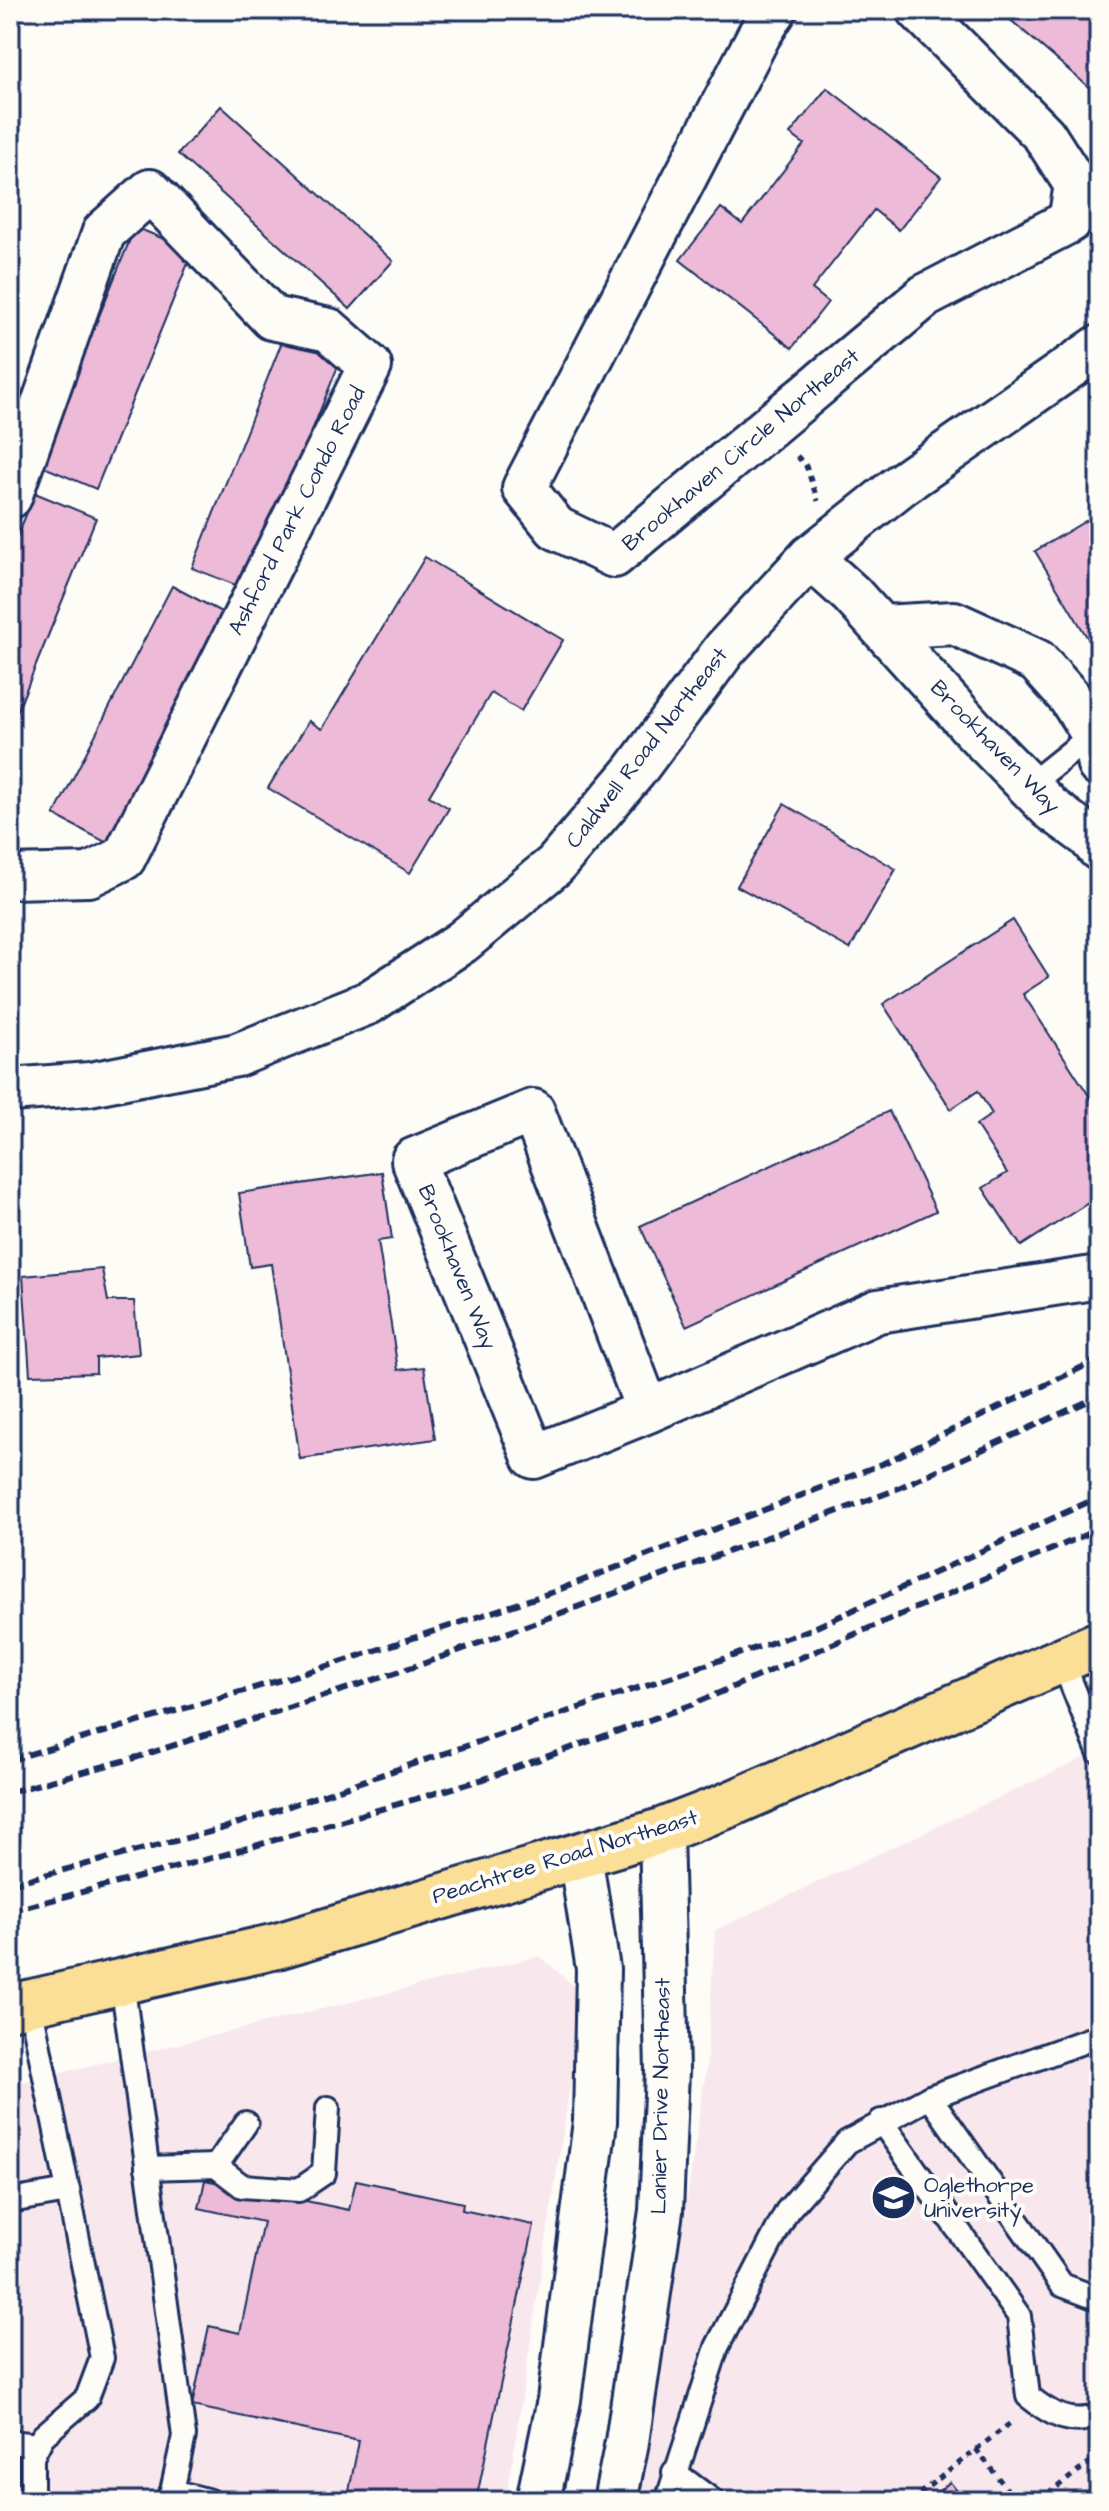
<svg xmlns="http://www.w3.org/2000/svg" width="1109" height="2511" font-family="'Architects Daughter',sans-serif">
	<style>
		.built { fill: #f8e8ed }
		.building { fill: #edbad7; stroke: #1b2f5e; stroke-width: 2 }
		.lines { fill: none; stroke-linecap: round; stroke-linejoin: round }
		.lane-casing { stroke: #1b2f5e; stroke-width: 28 }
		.street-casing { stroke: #1b2f5e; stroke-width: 48 }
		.highway-casing { stroke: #1b2f5e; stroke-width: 50 }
		.path { stroke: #1b2f5e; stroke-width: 5; stroke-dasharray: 6 6; stroke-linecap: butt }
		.lane { stroke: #fdfcf7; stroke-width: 22 }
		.street { stroke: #fdfcf7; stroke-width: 42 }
		.highway { stroke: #fbdf96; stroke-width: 44 }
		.rail { stroke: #1b2f5e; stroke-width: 6; stroke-dasharray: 12 6; stroke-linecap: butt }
		.labels { text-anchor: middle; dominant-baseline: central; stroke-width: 8; stroke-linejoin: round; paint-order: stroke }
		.street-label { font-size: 22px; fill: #1b2f5e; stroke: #fdfcf7 }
		.poi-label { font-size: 22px; fill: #1b2f5e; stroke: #fdfcf7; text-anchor: start }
	</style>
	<rect width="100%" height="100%" fill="#fdfcf7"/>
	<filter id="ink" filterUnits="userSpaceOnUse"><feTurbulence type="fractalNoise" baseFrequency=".0125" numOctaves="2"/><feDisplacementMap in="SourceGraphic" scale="16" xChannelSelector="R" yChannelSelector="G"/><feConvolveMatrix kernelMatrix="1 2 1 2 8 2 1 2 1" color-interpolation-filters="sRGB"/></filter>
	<g filter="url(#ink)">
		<g class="built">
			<polygon points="1099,1751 1099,2501 632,2501 667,2332 707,2064 715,1930"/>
			<polygon points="540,1956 584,1995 506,2501 10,2501 10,2085"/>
		</g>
		<g class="building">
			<polygon points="999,10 1099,10 1099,96"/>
			<polygon points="827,88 941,177 899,230 874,210 812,289 828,302 792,348 680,260 721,208 742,224 804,144 790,134"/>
			<polygon points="221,106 393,261 350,309 178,154"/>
			<polygon points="135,227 193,251 96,489 39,465"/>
			<polygon points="287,329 344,351 248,590 192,568"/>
			<polygon points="35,493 96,518 10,729 10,554"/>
			<polygon points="1099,513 1099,657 1035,551"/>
			<polygon points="425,557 563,640 521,711 491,693 429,796 449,808 410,873 268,788 309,721 322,729"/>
			<polygon points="172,586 227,615 109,844 54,815"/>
			<polygon points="784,804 896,869 850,949 737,886"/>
			<polygon points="1013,920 1049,977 1023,994 1099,1111 1099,1196 1021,1246 983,1188 1007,1173 976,1125 992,1114 978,1091 951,1109 883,1004"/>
			<polygon points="889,1111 936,1211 686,1326 640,1226"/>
			<polygon points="382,1172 392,1239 378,1241 398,1370 424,1367 435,1439 300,1459 271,1264 250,1267 239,1193"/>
			<polygon points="102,1269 108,1301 134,1301 139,1354 96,1358 96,1373 30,1375 23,1276"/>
			<polygon points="205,2180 349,2210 356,2180 463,2203 462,2210 534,2225 476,2501 347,2501 359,2441 192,2406 209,2326 240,2333 263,2222 199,2208"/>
			<polygon points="950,2482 965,2501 927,2501"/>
		</g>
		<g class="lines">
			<defs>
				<g id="lane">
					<polyline points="1028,786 1093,734"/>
					<polyline points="1062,1660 1099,1752"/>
					<polyline points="122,1981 184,2436 172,2491 167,2501"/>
					<polyline points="30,2003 102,2358 87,2398 43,2436 38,2445 32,2457 32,2501"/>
					<polyline points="930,2097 1062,2285 1099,2299"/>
					<path d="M881,2121L1019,2316L1028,2396C1050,2414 1071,2427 1099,2415"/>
					<polyline points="216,2166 246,2123"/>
					<polyline points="147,2168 216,2166 242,2186 299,2190 324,2173 328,2108"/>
					<polyline points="10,2201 68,2191"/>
					<polyline points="10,2442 38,2445"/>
					<polyline points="674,2472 713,2501"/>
					<polyline points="172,2491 210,2501"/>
					<polyline points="667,2501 717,2347 787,2211 847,2142 930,2097 1099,2036"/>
				</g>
				<g id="street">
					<polyline points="775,10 759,35 524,488 556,528 614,556 925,296 1070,221 1076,185 1044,135 919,10"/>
					<polyline points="10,497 104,232 150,191 272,318 329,330 370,366 124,858 89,875 10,877"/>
					<polyline points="810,557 851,594 973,729 1050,808 1088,836 1099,849"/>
					<polyline points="882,627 954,623 1037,661 1070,698 1093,734 1099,765"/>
					<polyline points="10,1090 90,1084 237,1055 368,1003 462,942 555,865 634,772 725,649 810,557 902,484 1099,347"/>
					<polyline points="648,1411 533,1111 413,1160 534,1457 648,1411 878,1311 1099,1277"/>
					<polyline points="538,2501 559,2400 595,2122 598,1969 580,1855"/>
					<polyline points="615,2501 627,2442 661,2211 667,2071 661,1831"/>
				</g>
				<polyline id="highway" points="10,2007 277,1946 661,1831 726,1806 1099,1644"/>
			</defs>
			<use href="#lane" class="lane-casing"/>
			<use href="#street" class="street-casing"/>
			<use href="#highway" class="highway-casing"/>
			<g class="path">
				<polyline points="797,456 806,466 818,501"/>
				<polyline points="976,2449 1016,2501"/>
				<polyline points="910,2501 1013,2421"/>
				<polyline points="1038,2501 1099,2456"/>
			</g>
			<use href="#lane" class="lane"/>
			<use href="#street" class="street"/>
			<use href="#highway" class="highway"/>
			<g class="rail">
				<polyline points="10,1760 328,1666 553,1592 882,1464 1099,1359"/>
				<polyline points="10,1792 138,1757 425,1663 890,1492 1099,1396"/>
				<polyline points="10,1884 221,1829 812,1629 1099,1497"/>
				<polyline points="10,1911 227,1854 484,1779 691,1705 1099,1529"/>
			</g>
		</g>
	</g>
	<defs>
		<symbol id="university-disc" viewBox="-11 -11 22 22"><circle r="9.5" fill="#1b2f5e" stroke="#fdfcf7"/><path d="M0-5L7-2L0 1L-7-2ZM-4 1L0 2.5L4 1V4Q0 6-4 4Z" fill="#fff"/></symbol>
	</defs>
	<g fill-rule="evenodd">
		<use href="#university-disc" x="868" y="2172" width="51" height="51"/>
	</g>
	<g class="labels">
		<g class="street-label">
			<text transform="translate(741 450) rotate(-40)">Brookhaven Circle Northeast</text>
			<text transform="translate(297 511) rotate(-63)">Ashford Park Condo Road</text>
			<text transform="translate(995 747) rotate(46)">Brookhaven Way</text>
			<text transform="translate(647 748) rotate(-52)">Caldwell Road Northeast</text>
			<text transform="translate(457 1267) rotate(68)">Brookhaven Way</text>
			<text transform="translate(565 1857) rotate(-17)">Peachtree Road Northeast</text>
			<text transform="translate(661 2096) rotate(-89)">Lanier Drive Northeast</text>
		</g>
		<g class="poi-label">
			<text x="924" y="2185">Oglethorpe<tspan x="924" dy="25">University</tspan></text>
		</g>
	</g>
	<rect width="1109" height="2511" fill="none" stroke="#fdfcf7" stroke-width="40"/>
	<rect x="20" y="20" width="1069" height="2471" fill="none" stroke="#1b2f5e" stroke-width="3" filter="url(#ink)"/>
</svg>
